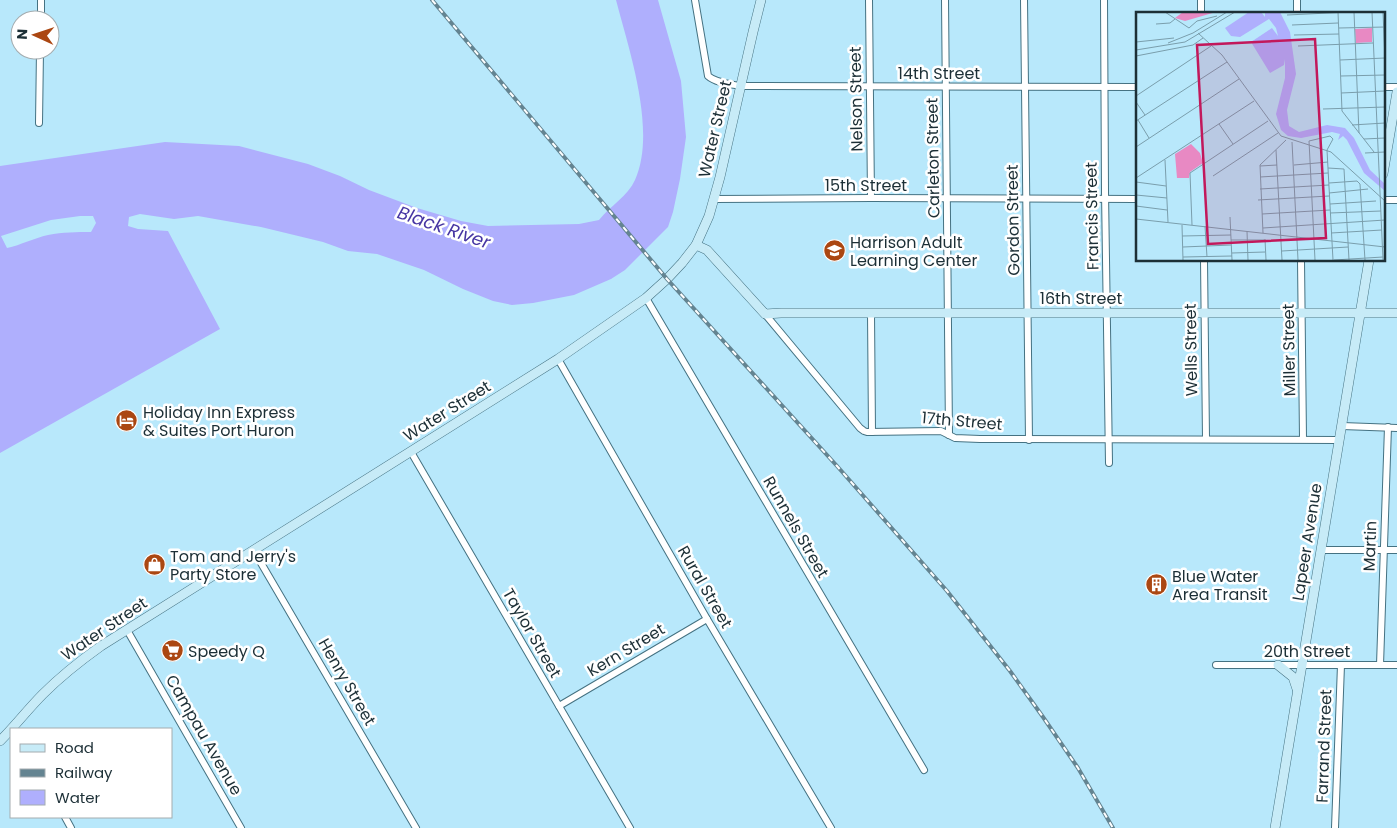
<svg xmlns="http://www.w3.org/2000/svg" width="1397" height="828" font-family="Poppins,sans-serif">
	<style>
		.water { fill: #afaffd; fill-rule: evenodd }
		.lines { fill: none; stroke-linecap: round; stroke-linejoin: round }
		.street-casing { stroke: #457282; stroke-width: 8 }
		.secondary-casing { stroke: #457282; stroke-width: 10 }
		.street { stroke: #fff; stroke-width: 6 }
		.secondary { stroke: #c7ebf7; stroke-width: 9 }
		.rail-casing { stroke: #648491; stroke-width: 4 }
		.rail { stroke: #fff; stroke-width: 2; stroke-dasharray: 5.5; stroke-linecap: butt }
		.labels { text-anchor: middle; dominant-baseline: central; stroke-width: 5; stroke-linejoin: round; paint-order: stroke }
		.street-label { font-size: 16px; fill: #1c2f36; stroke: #fff }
		.poi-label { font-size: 16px; fill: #1c2f36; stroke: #fff; text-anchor: start }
		.water-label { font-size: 18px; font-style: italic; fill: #4736a3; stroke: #fff }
		.inset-road { fill: none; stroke: #7a9eac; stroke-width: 1 }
		.view { fill: #c2185b; fill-opacity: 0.15; stroke: #c2185b; stroke-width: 2.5 }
		.inset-edge { fill: none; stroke: #1c2f36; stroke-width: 2.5 }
	</style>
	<rect width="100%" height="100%" fill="#b8e8fb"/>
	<path class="water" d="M616,0H658L681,81L686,137L680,179L673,212L668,227L625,270L611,279L574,295L533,303L512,305L493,301L463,289L424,270L377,254L348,251L323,242L261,227L198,216L174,219L140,214L129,217L128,226L138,229L168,231L220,329L0,453V166L165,142L239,146L308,164L340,176L369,190L417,208L461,221L488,226L579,224L599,220C610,206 628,196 635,180C657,131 629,50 616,0ZM80,216H93L96,223L91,232C77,232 63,232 48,235C34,238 21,245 7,248L1,236L51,220Z"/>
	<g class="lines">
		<defs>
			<g id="street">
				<path d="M695,0L708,76C716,83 730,84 740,86L1137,87"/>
				<polyline points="869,0 871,198"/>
				<polyline points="945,0 949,435"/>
				<polyline points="1024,0 1029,440"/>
				<polyline points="1104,0 1105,192 1109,463"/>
				<polyline points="1201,0 1201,14"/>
				<polyline points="1297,0 1297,14"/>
				<polyline points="41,20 41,0"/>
				<polyline points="1383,87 1397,87"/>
				<polyline points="39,123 40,50"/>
				<polyline points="714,199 871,198 1137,199"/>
				<polyline points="1383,200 1397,200"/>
				<polyline points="1204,260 1206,439"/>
				<polyline points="1301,260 1303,439"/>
				<polyline points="646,298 924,770"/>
				<polyline points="871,313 872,432"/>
				<polyline points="765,314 860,428 864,431 867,432 941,431 955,438 980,439 1340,440"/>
				<polyline points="558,359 707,619 831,828"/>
				<polyline points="1342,426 1397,428"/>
				<polyline points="411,452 630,828"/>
				<polyline points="1321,550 1397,550"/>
				<polyline points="254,551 416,828"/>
				<polyline points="127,630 241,828"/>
				<polyline points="1216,665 1397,665"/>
				<polyline points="1380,665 1388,427"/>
				<polyline points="559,706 707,619"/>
				<polyline points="65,817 71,828"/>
				<polyline points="1335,828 1341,665"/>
			</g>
			<g id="secondary">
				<polyline points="1383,174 1397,92"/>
				<polyline points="696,245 707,250 765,314 781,313 1397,313"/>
				<polyline points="1278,665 1293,677 1297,689"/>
				<path d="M0,741C15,726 28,709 43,694C61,676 80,661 101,646L558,359L646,298L667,279L682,263L696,245L709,216L720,177L753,32L761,0"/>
				<polyline points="1275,828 1369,260"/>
			</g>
		</defs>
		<use href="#street" class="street-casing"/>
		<use href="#secondary" class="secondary-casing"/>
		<use href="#street" class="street"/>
		<use href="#secondary" class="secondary"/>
		<defs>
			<polyline id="rail" points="432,0 667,279 837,466 947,591 1010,671 1043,717 1078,768 1113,828"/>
		</defs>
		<use href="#rail" class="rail-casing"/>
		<use href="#rail" class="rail"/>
	</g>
	<defs>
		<symbol id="school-disc" viewBox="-11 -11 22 22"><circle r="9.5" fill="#ab4712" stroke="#fff"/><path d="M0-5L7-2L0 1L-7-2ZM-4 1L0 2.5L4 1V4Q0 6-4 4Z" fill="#fff"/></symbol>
		<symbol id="hotel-disc" viewBox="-11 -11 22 22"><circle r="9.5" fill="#ab4712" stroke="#fff"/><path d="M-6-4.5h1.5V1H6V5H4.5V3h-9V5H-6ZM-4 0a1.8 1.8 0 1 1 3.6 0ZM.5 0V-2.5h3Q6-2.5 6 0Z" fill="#fff"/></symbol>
		<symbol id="shop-disc" viewBox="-11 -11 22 22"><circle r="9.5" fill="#ab4712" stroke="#fff"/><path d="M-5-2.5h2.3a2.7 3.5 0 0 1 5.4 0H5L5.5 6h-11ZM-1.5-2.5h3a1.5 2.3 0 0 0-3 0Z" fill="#fff"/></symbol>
		<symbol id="building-disc" viewBox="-11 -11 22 22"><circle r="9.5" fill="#ab4712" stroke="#fff"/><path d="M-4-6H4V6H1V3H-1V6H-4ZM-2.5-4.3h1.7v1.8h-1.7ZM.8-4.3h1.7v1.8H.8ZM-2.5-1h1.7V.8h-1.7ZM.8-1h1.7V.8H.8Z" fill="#fff"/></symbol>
		<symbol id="supermarket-disc" viewBox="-11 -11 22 22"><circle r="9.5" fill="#ab4712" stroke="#fff"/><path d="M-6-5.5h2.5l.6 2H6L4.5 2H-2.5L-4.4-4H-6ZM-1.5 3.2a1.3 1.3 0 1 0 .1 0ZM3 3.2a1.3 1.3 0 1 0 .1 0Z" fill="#fff"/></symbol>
	</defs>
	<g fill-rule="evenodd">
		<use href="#school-disc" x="822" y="238" width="25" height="25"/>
		<use href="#hotel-disc" x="114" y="408" width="25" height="25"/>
		<use href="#shop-disc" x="142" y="552" width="25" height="25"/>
		<use href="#building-disc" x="1144" y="572" width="25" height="25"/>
		<use href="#supermarket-disc" x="160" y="638" width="25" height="25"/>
	</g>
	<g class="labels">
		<g class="street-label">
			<text x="939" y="73">14th Street</text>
			<text transform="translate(856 99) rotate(-91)">Nelson Street</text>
			<text transform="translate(715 129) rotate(-77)">Water Street</text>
			<text transform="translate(933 158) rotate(-91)">Carleton Street</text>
			<text x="866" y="185">15th Street</text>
			<text transform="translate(1092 216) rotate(-91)">Francis Street</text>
			<text transform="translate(1013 220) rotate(-91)">Gordon Street</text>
			<text x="1081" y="298">16th Street</text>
			<text transform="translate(1191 350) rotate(-91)">Wells Street</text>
			<text transform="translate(1289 350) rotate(-91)">Miller Street</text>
			<text transform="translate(447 411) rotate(-32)">Water Street</text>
			<text transform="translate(962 421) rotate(5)">17th Street</text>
			<text transform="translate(796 527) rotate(60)">Runnels Street</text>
			<text transform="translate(1307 542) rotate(-81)">Lapeer Avenue</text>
			<text transform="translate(1370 546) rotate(-88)">Martin</text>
			<text transform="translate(705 587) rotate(60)">Rural Street</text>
			<text transform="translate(104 629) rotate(-34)">Water Street</text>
			<text transform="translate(532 633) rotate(60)">Taylor Street</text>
			<text transform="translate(626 650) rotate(-31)">Kern Street</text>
			<text x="1307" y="651">20th Street</text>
			<text transform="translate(347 682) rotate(60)">Henry Street</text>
			<text transform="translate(204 735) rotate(60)">Campau Avenue</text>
			<text transform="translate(1324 746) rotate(-88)">Farrand Street</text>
		</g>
		<g class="poi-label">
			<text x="850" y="242">Harrison Adult<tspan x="850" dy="18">Learning Center</tspan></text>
			<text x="143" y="412">Holiday Inn Express<tspan x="143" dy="18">&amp; Suites Port Huron</tspan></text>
			<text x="170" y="556">Tom and Jerry's<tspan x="170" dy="18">Party Store</tspan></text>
			<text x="1172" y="576">Blue Water<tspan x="1172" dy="18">Area Transit</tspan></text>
			<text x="188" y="651">Speedy Q</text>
		</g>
		<g class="water-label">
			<text transform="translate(444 227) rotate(19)">Black River</text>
		</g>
	</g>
	<g transform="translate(1136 12)">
		<rect width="249" height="249" fill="#b8e8fb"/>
		<path d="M47,0H80L49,9L39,6ZM236,16V30L220,31L219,17ZM55,132L64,141L67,151L54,160L53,166H41L39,142Z" fill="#e889c3"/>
		<path d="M113,0H125L129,5V0H144L154,20L160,62L151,98L153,114L163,120L191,113L209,116L218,126L234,158L249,172V179L228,161L211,128L207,124L202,128L204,122L196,120L165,126L152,124L145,118L140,102L149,66V47L148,53L134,61L115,30L136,16L142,24L140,16L133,7L104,25L95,24L89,16Z" fill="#afaffd"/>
		<path class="inset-road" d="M29,0L53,16M202,0L206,99L238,140M218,0L223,121M236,0L247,248M247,0L249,48M151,3L213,0M20,12L34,11L39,7M156,13L202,11M53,16L61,9L81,4M203,16L249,15M62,21L86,43L145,124L195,140L249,189M158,23L203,22M0,30L38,26M32,31L57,21L91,0M162,34L237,31M0,38L49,30L99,0M31,38L57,33L67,26M0,44L31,38M204,48L249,46M205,64L249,63M205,81L249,79M0,84L75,34M0,90L9,103M187,97L249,95M2,108L13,126M0,109L91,50M83,112L97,132M216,113L249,111M228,127L249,126M156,130L162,248M0,135L103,67M140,138L146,248M191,138L197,248M229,141L249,140M29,148L32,210M158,153L192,150M124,154L141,153M192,156L208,157L213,248M77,164L142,121M124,165L192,161M0,166L118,89M0,170L30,174M193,171L221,169L224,172L229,248M124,177L193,173M193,181L232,177M0,183L31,186M122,188L193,184M194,192L240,189M0,194L31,198M194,201L245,199M126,202L194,198M94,205L96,248M0,207L249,235M46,213L47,248M56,213L54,161L132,109M69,214L71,245M127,216L249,208M111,219L112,248M127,221L124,153L150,128M195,221L246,218M46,224L95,223M129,227L130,248M95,228H129M47,235L95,233M146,239L212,235M96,241L129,240M47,245L96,244M179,248L173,129L194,124L197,127L191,138M198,248L247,245"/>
		<path class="view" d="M179,27L190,226L72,232L61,33Z"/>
		<rect width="249" height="249" class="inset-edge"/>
	</g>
	<rect x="10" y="728" width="162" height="90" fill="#ffffff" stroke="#a4acaf"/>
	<rect x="20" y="744" width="25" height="8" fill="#c7ebf7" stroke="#a4acaf"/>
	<text x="55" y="753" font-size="15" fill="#1c2f36">Road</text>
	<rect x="20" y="769" width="25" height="8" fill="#648491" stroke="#a4acaf"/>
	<text x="55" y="778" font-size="15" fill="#1c2f36">Railway</text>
	<rect x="20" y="790" width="25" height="15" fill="#afaffd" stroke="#a4acaf"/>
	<text x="55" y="803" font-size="15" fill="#1c2f36">Water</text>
	<g transform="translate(35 35) rotate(273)"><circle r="24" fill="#ffffff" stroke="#a4acaf"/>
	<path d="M0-4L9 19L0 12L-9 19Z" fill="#ab4712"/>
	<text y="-8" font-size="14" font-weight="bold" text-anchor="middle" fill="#1c2f36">N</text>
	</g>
</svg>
